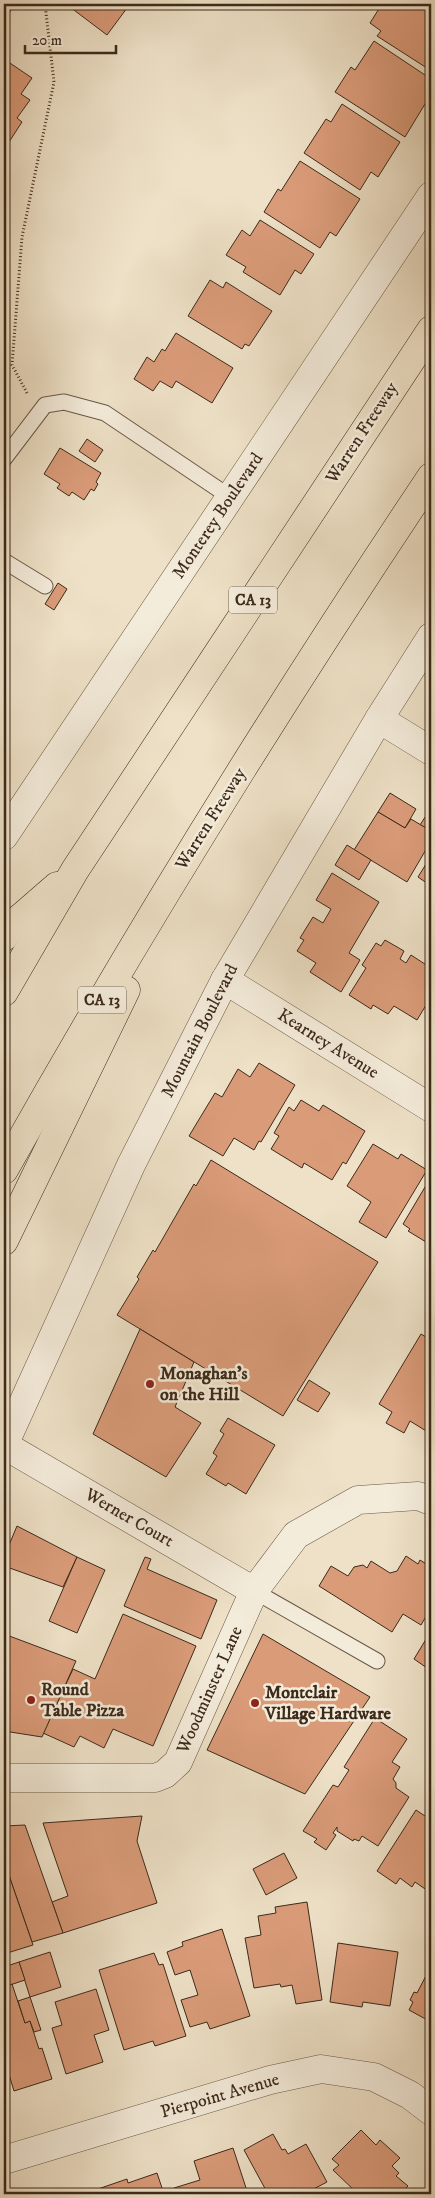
<svg xmlns="http://www.w3.org/2000/svg" width="435" height="2198" font-family="'IM FELL DW Pica',serif">
	<style>
		.building { fill: #da9b79; stroke: #3c2a1b }
		.lines { fill: none; stroke-linecap: round; stroke-linejoin: round }
		.service-casing { stroke: #685846; stroke-width: 17 }
		.minor-casing { stroke: #685846; stroke-width: 29 }
		.tertiary-casing { stroke: #685846; stroke-width: 29 }
		.motorway-casing { stroke: #3c2a1b; stroke-width: 29 }
		.path { stroke: #3c2a1b; stroke-width: 3; stroke-dasharray: 1 2.5; stroke-linecap: butt }
		.service { stroke: #f4ecdb; stroke-width: 15 }
		.minor { stroke: #f4ecdb; stroke-width: 28 }
		.tertiary { stroke: #f4ecdb; stroke-width: 28 }
		.motorway { stroke: #eee1c7; stroke-width: 28 }
		.poi-dot { fill: #8f2418; stroke: #f4ecdb; stroke-width: 2 }
		.labels { text-anchor: middle; dominant-baseline: central; stroke-width: 5; stroke-linejoin: round; paint-order: stroke }
		.shield { fill: #f4ecdb; stroke: #736455; stroke-width: 1 }
		.shield-label { font-size: 16px; font-weight: bold; fill: #3c2a1b }
		.street-label { font-size: 18px; fill: #3c2a1b; stroke: #f4ecdb }
		.poi-label { font-size: 18px; font-weight: bold; fill: #3c2a1b; stroke: #f4ecdb; text-anchor: start }
	</style>
	<rect width="100%" height="100%" fill="#eee1c7"/>
	<filter id="stains"><feTurbulence type="fractalNoise" baseFrequency=".004" numOctaves="4"/><feColorMatrix values="0 0 0 0 .2 0 0 0 0 .09 0 0 0 0 .02 0 0 0 .5 -.17"/></filter>
	<radialGradient id="worn" r=".72"><stop offset=".6" stop-color="#630" stop-opacity="0"/><stop offset="1" stop-color="#630" stop-opacity=".3"/></radialGradient>
	<g class="building">
		<polygon points="66,4 122,4 127,8 107,35"/>
		<polygon points="382,4 431,4 430,70 377,36 381,31 370,23"/>
		<polygon points="4,5 11,10 4,20"/>
		<polygon points="4,41 9,45 4,52"/>
		<polygon points="374,41 431,79 431,94 405,137 335,92 351,67 355,70"/>
		<polygon points="4,59 32,78 21,94 30,100 17,118 22,122 9,142 4,138"/>
		<polygon points="342,104 400,142 378,177 371,172 360,190 304,153 326,119 331,122"/>
		<polygon points="300,161 360,199 336,236 330,232 320,248 264,212 278,189 281,191"/>
		<polygon points="260,220 314,254 301,274 295,270 280,295 243,272 246,267 226,255 242,230 250,236"/>
		<polygon points="210,280 223,288 226,282 272,311 249,346 245,344 242,349 188,316"/>
		<polygon points="176,333 233,368 212,403 176,381 172,388 160,381 153,391 134,379 147,357 154,362 162,349 165,351"/>
		<polygon points="87,439 103,450 95,462 79,451"/>
		<polygon points="60,448 101,473 96,482 98,484 94,491 91,489 84,500 72,492 69,496 57,488 60,484 44,474"/>
		<polygon points="58,583 67,589 54,610 45,604"/>
		<polygon points="390,793 416,809 405,828 378,812"/>
		<polygon points="429,811 431,813 431,831 420,825"/>
		<polygon points="378,812 405,828 411,819 431,831 431,841 407,882 354,850"/>
		<polygon points="347,845 371,860 359,880 335,865"/>
		<polygon points="431,856 431,886 418,877"/>
		<polygon points="332,873 379,902 349,953 360,960 341,992 310,972 316,963 297,951 304,940 300,938 313,917 323,923 331,909 316,900"/>
		<polygon points="385,940 404,951 400,959 406,963 411,955 431,968 431,997 417,1020 394,1006 388,1014 373,1005 371,1009 349,995 366,968 362,965 376,943 381,946"/>
		<polygon points="259,1063 295,1085 261,1142 259,1141 254,1150 234,1138 223,1156 189,1136 215,1093 222,1097 238,1069 250,1077"/>
		<polygon points="301,1100 319,1111 323,1105 365,1131 346,1164 343,1162 332,1180 304,1163 302,1168 271,1149 279,1136 274,1133 289,1107 294,1111"/>
		<polygon points="373,1144 398,1159 401,1154 427,1170 386,1238 359,1222 371,1202 347,1186"/>
		<polygon points="211,1160 378,1262 283,1416 117,1315 139,1279 137,1277 153,1250 155,1252 194,1184 196,1186"/>
		<polygon points="431,1177 431,1245 408,1231 410,1229 403,1224"/>
		<polygon points="140,1329 194,1362 175,1407 201,1423 166,1477 93,1434"/>
		<polygon points="421,1334 431,1340 431,1434 410,1421 404,1433 386,1423 392,1412 379,1404"/>
		<polygon points="309,1380 330,1393 318,1412 297,1400"/>
		<polygon points="228,1418 275,1445 246,1494 228,1483 226,1486 206,1474 217,1456 213,1453 224,1434 220,1431"/>
		<polygon points="17,1526 77,1557 63,1587 4,1566 4,1557"/>
		<polygon points="406,1556 418,1564 420,1560 431,1567 431,1608 421,1625 403,1614 392,1632 319,1586 331,1566 348,1576 354,1567 363,1565 367,1568 371,1561 390,1573 397,1571"/>
		<polygon points="77,1557 105,1570 77,1633 49,1621"/>
		<polygon points="145,1557 151,1559 147,1569 217,1600 201,1639 124,1606"/>
		<polygon points="123,1614 196,1646 153,1746 113,1729 104,1748 80,1736 74,1747 43,1733 73,1669 95,1679"/>
		<polygon points="431,1631 431,1680 428,1679 431,1675 425,1671 427,1668 414,1659"/>
		<polygon points="4,1634 76,1661 42,1737 4,1731"/>
		<polygon points="263,1634 370,1697 305,1794 207,1750"/>
		<polygon points="375,1718 407,1739 392,1762 400,1767 393,1779 396,1783 396,1788 409,1797 378,1846 362,1836 359,1841 354,1839 353,1841 337,1831 337,1827 333,1833 336,1835 326,1850 314,1842 317,1839 303,1831 333,1785 338,1787 349,1770 344,1767"/>
		<polygon points="416,1810 431,1820 431,1893 415,1882 412,1887 400,1878 396,1884 377,1871"/>
		<polygon points="142,1816 137,1841 157,1903 63,1933 52,1902 68,1896 43,1823"/>
		<polygon points="25,1825 63,1933 32,1942 4,1861 4,1826"/>
		<polygon points="284,1853 297,1878 266,1895 253,1869"/>
		<polygon points="4,1861 33,1945 4,1954"/>
		<polygon points="307,1902 322,2000 296,2004 292,1985 281,1987 280,1984 254,1988 245,1938 261,1935 258,1916 276,1913 275,1907"/>
		<polygon points="222,1929 250,2016 210,2029 207,2022 190,2027 181,2000 198,1995 190,1970 175,1975 167,1952 183,1946 182,1942"/>
		<polygon points="338,1943 398,1952 390,2006 363,2002 362,2007 330,2002"/>
		<polygon points="50,1952 61,1987 30,1997 19,1962"/>
		<polygon points="154,1953 159,1965 163,1964 186,2036 155,2046 153,2041 124,2050 99,1970"/>
		<polygon points="19,1962 25,1980 4,1987 4,1967"/>
		<polygon points="429,1970 431,1971 431,2022 409,2010 413,2002 410,2000 414,1992 417,1993"/>
		<polygon points="12,1984 25,2023 30,2021 39,2049 42,2048 52,2079 14,2091 4,2058 4,1987"/>
		<polygon points="96,1989 109,2030 94,2035 103,2062 66,2074 52,2028 62,2025 55,2002"/>
		<polygon points="30,1997 41,2030 34,2032 30,2021 25,2023 18,2001"/>
		<polygon points="361,2130 376,2145 380,2140 400,2158 392,2166 399,2173 396,2176 408,2186 400,2194 377,2194 370,2188 364,2194 358,2194 333,2170 339,2165 332,2159"/>
		<polygon points="273,2134 282,2150 285,2149 288,2154 306,2144 327,2182 304,2194 268,2194 244,2150"/>
		<polygon points="233,2148 248,2194 176,2194 174,2188 200,2180 194,2161"/>
		<polygon points="157,2173 164,2194 167,2194 100,2194 98,2189 127,2179 128,2183"/>
	</g>
	<g class="lines">
		<defs>
			<g id="service">
				<polyline points="4,459 45,405 64,402 105,413 230,497"/>
				<polyline points="4,561 45,586"/>
				<polyline points="254,1591 377,1661"/>
			</g>
			<g id="minor">
				<polyline points="379,719 431,751"/>
				<polyline points="225,980 431,1108"/>
				<polyline points="4,1445 254,1591"/>
				<polyline points="4,1778 155,1778 165,1774 178,1762 254,1591 296,1535 358,1500 418,1496 431,1501"/>
				<polyline points="4,2160 270,2080 321,2069 374,2077 410,2095 431,2111"/>
			</g>
			<g id="tertiary">
				<polyline points="4,836 431,196"/>
				<polyline points="4,1445 131,1165 225,980 379,719 431,637"/>
			</g>
			<g id="motorway">
				<polyline points="4,937 11,926 57,886"/>
				<polyline points="4,992 75,870 431,330"/>
				<path d="M4,1170C137,933 280,703 431,477"/>
				<polyline points="4,1241 126,990"/>
			</g>
		</defs>
		<use href="#service" class="service-casing"/>
		<use href="#minor" class="minor-casing"/>
		<use href="#tertiary" class="tertiary-casing"/>
		<use href="#motorway" class="motorway-casing"/>
		<polyline class="path" points="27,393 12,365 22,237 54,82 45,4"/>
		<use href="#service" class="service"/>
		<use href="#minor" class="minor"/>
		<use href="#tertiary" class="tertiary"/>
		<use href="#motorway" class="motorway"/>
	</g>
	<g class="poi-dot">
		<circle cx="150" cy="1384" r="5"/>
		<circle cx="31" cy="1700" r="5"/>
		<circle cx="255" cy="1703" r="5"/>
	</g>
	<g class="labels">
		<g class="shield">
			<rect x="229" y="586.5" width="48" height="27" rx="4"/>
			<rect x="78" y="986.5" width="48" height="27" rx="4"/>
		</g>
		<g class="shield-label">
			<text x="253" y="600">CA 13</text>
			<text x="102" y="1000">CA 13</text>
		</g>
		<g class="street-label">
			<text transform="translate(362 433) rotate(-57)">Warren Freeway</text>
			<text transform="translate(218 516) rotate(-56)">Monterey Boulevard</text>
			<text transform="translate(211 819) rotate(-58)">Warren Freeway</text>
			<text transform="translate(200 1031) rotate(-63)">Mountain Boulevard</text>
			<text transform="translate(328 1044) rotate(32)">Kearney Avenue</text>
			<text transform="translate(129 1518) rotate(30)">Werner Court</text>
			<text transform="translate(210 1690) rotate(-66)">Woodminster Lane</text>
			<text transform="translate(220 2096) rotate(-16)">Pierpoint Avenue</text>
		</g>
		<g class="poi-label">
			<text x="160" y="1374">Monaghan's<tspan x="160" dy="21">on the Hill</tspan></text>
			<text x="41" y="1690">Round<tspan x="41" dy="21">Table Pizza</tspan></text>
			<text x="265" y="1693">Montclair<tspan x="265" dy="21">Village Hardware</tspan></text>
		</g>
	</g>
	<rect width="435" height="2198" fill="none" stroke="#eee1c7" stroke-width="20"/>
	<rect x="5" y="5" width="425" height="2188" fill="none" stroke="#3c2a1b" stroke-width="2.5"/>
	<rect x="10" y="10" width="415" height="2178" fill="none" stroke="#3c2a1b"/>
	<path d="M25 45v8h91v-8" fill="none" stroke="#3c2a1b" stroke-width="2.5"/>
	<text x="32" y="45" font-size="15" fill="#3c2a1b" stroke="#f4ecdb" stroke-width="4" paint-order="stroke">20 m</text>
	<rect width="100%" height="100%" filter="url(#stains)"/>
	<rect width="100%" height="100%" fill="url(#worn)"/>
</svg>
